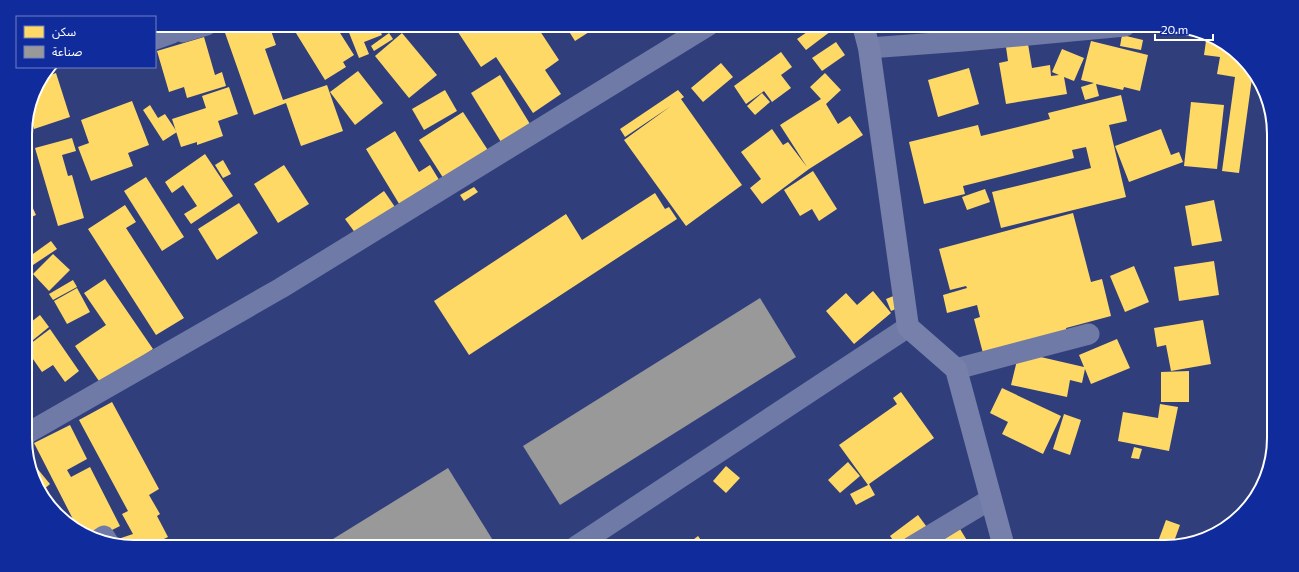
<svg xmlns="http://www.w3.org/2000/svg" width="1299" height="572" font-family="Commissioner,'Noto Sans Arabic',sans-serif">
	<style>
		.homes { fill: #ffd966 }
		.industry { fill: #999 }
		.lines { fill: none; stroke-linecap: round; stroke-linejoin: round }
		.street { stroke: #707aa6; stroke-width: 21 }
		.secondary { stroke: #7680aa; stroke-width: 22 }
		.rim { fill: none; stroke: #fff; stroke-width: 2 }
	</style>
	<rect width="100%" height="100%" fill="#303f7c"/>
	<g class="homes">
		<polygon points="237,25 269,25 276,45 265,49 283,100 327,85 343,131 301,146 286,103 254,115 224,30"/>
		<polygon points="291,25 335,25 354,55 343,62 346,67 325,80"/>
		<polygon points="346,25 378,25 382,35 364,42 369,54 359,58"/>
		<polygon points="456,25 478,25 481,30 489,25 519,25 523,32 534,25 536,25 559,60 545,70 561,94 533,113 496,57 481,67 454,26"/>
		<polygon points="565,25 600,25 575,41"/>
		<polygon points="802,25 839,25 806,50 797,39 807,32"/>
		<polygon points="895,25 912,25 896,30"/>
		<polygon points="389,33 393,39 374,51 371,46"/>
		<polygon points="402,33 437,75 409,98 375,56"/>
		<polygon points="1207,34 1251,67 1253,71 1239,173 1222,171 1235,77 1217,74 1220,57 1204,55"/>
		<polygon points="1122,35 1143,40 1141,50 1120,46"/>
		<polygon points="204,37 215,75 222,72 226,86 187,98 184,87 169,92 157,51"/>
		<polygon points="1091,41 1148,55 1140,91 1124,87 1123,90 1096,84 1099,96 1085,100 1081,87 1094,83 1081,80"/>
		<polygon points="836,42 845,55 822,71 812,58"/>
		<polygon points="1028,44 1032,68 1050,65 1051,76 1059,75 1052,72 1062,49 1084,58 1074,81 1064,77 1067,94 1006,104 999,63 1008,61 1006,47"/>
		<polygon points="781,52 792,67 781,75 791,88 772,102 764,91 746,104 734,86"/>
		<polygon points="721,63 733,77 703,102 691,88"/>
		<polygon points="969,68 979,104 938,117 928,80"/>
		<polygon points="358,71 383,103 355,125 330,92"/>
		<polygon points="56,73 70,117 34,129 29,113 36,86 42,78"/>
		<polygon points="825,73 841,90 826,104 838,124 850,116 863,135 809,169 762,204 750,188 761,179 741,152 772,129 783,145 788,142 807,167 780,125 821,99 810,87"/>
		<polygon points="500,75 530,124 501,142 471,93"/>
		<polygon points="229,87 238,114 218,121 223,136 197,145 197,142 181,147 172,119 206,108 202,96"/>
		<polygon points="445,90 457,111 424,130 412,109"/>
		<polygon points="678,90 684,97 681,99 742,185 686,226 624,140 671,106 625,137 620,129"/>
		<polygon points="762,93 770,102 755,115 747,106"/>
		<polygon points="1121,95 1127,121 1109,125 1126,197 1001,228 992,192 1091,168 1086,147 1072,150 1074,158 963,186 965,194 924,204 909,142 978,125 981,136 1050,119 1048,113"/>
		<polygon points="132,101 149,145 128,153 133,166 91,181 78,147 89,143 81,120"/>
		<polygon points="1191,102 1224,105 1217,169 1184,166"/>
		<polygon points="150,105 158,118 165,114 177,132 163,141 143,110"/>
		<polygon points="463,112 493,158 449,187 419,140"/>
		<polygon points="1161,129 1171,155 1179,152 1183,162 1129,182 1115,146"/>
		<polygon points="395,131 419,172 430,165 441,183 401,207 366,149"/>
		<polygon points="72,138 76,151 62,155 68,176 72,175 84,218 58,226 35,148"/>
		<polygon points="205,154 233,196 191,224 184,214 197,206 183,185 172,193 165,182"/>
		<polygon points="223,160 231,174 223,178 215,165"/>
		<polygon points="284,165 309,204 278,223 254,184"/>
		<polygon points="813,171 837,209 819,221 812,209 800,216 784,190"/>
		<polygon points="146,177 184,237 162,251 124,191"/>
		<polygon points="474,187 478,192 464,201 460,195"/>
		<polygon points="985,189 990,202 967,210 962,197"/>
		<polygon points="25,191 36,215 25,220"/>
		<polygon points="384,191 395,207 356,234 345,219"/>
		<polygon points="655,193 665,209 669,207 677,219 469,355 434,301 566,214 582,240"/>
		<polygon points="1214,200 1222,241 1192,246 1185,206"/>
		<polygon points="239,203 258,233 217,260 198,229"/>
		<polygon points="125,205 136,222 126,228 184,318 156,335 88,229"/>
		<polygon points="1073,213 1091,282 1102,279 1111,316 1066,328 1068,335 984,357 974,319 980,317 977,305 947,313 943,295 967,288 966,286 950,290 939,249"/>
		<polygon points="51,241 57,249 30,267 26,259"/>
		<polygon points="53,254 70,270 49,291 33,274"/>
		<polygon points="1214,261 1219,295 1179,301 1174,267"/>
		<polygon points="1134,266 1149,302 1125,312 1110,276"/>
		<polygon points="105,279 153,349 101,384 75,346 106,325 84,293"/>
		<polygon points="73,280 77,287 53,300 49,294"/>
		<polygon points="26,284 33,296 26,300"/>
		<polygon points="77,288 90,312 67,324 54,301"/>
		<polygon points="873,291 891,313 854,344 826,311 846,293 857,305"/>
		<polygon points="901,293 905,305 891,311 886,299"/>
		<polygon points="40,315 49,327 27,345 26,326"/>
		<polygon points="1203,320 1211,364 1171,371 1166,345 1157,347 1154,328"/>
		<polygon points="50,329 79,371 65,382 53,365 42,372 26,349 26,347"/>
		<polygon points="1117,339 1130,368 1091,384 1085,369 1082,383 1070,380 1067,397 1011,385 1019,352 1084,367 1079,355"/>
		<polygon points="1189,371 1189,402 1161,402 1161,372"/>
		<polygon points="1002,388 1061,416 1043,454 1002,434 1008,422 990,413"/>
		<polygon points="901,392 934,438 869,484 875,495 856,505 850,494 868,485 839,445 897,404 893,398"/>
		<polygon points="112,402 159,489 149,495 160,514 157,516 168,537 152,545 153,547 134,547 123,545 121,538 133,534 122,514 128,511 79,420"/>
		<polygon points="1160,404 1178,407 1169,451 1118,441 1123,412 1158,418"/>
		<polygon points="1064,414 1081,420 1070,455 1053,449"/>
		<polygon points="70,425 87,459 67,470 71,477 90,467 120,526 94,539 77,527 34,443"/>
		<polygon points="1134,447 1142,449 1139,459 1131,458"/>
		<polygon points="31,461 50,484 42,491 30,462"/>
		<polygon points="848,462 860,476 840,493 828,480"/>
		<polygon points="726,466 740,478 726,493 713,481"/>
		<polygon points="49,497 57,512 48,505 45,499"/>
		<polygon points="918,515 929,530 908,547 898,547 890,536"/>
		<polygon points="1166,520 1180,525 1172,547 1156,547"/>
		<polygon points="960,529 971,547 932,547"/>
		<polygon points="698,536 706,547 684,547"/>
	</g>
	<g class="industry">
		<polygon points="760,298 796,357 560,505 523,446"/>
		<polygon points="448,468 494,542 485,547 320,547"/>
	</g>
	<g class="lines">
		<g class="street">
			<polyline points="183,32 207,25"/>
			<polyline points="155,39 172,33"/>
			<polyline points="869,48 963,41 1125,26"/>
			<polyline points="956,369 1089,334"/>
			<polyline points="26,434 281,288 709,25"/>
			<polyline points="98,540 104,536 108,542"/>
			<polyline points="575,547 908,327"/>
			<polyline points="911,547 991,499"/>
		</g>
		<polyline class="secondary" points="863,25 869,48 908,327 956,369 1004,547"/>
	</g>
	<path d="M0 0H1299V572H0ZM134 32H1165A102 102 0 0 1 1267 134V438A102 102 0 0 1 1165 540H134A102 102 0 0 1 32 438V134A102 102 0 0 1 134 32Z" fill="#102b9b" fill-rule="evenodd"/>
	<path class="rim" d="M134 32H1165A102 102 0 0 1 1267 134V438A102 102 0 0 1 1165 540H134A102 102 0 0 1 32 438V134A102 102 0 0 1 134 32Z"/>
	<rect x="16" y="16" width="140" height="52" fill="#102b9b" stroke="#7080c3"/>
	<rect x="24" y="26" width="20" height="12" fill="#ffd966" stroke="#7080c3"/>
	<text x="52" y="36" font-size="12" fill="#ffffff">سكن</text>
	<rect x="24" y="46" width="20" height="12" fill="#999999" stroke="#7080c3"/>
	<text x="52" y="56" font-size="12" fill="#ffffff">صناعة</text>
	<path d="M1155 34v6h58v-6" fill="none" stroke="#ffffff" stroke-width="2"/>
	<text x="1161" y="34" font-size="12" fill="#ffffff" stroke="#102b9b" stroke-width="3" paint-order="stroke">20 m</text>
</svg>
